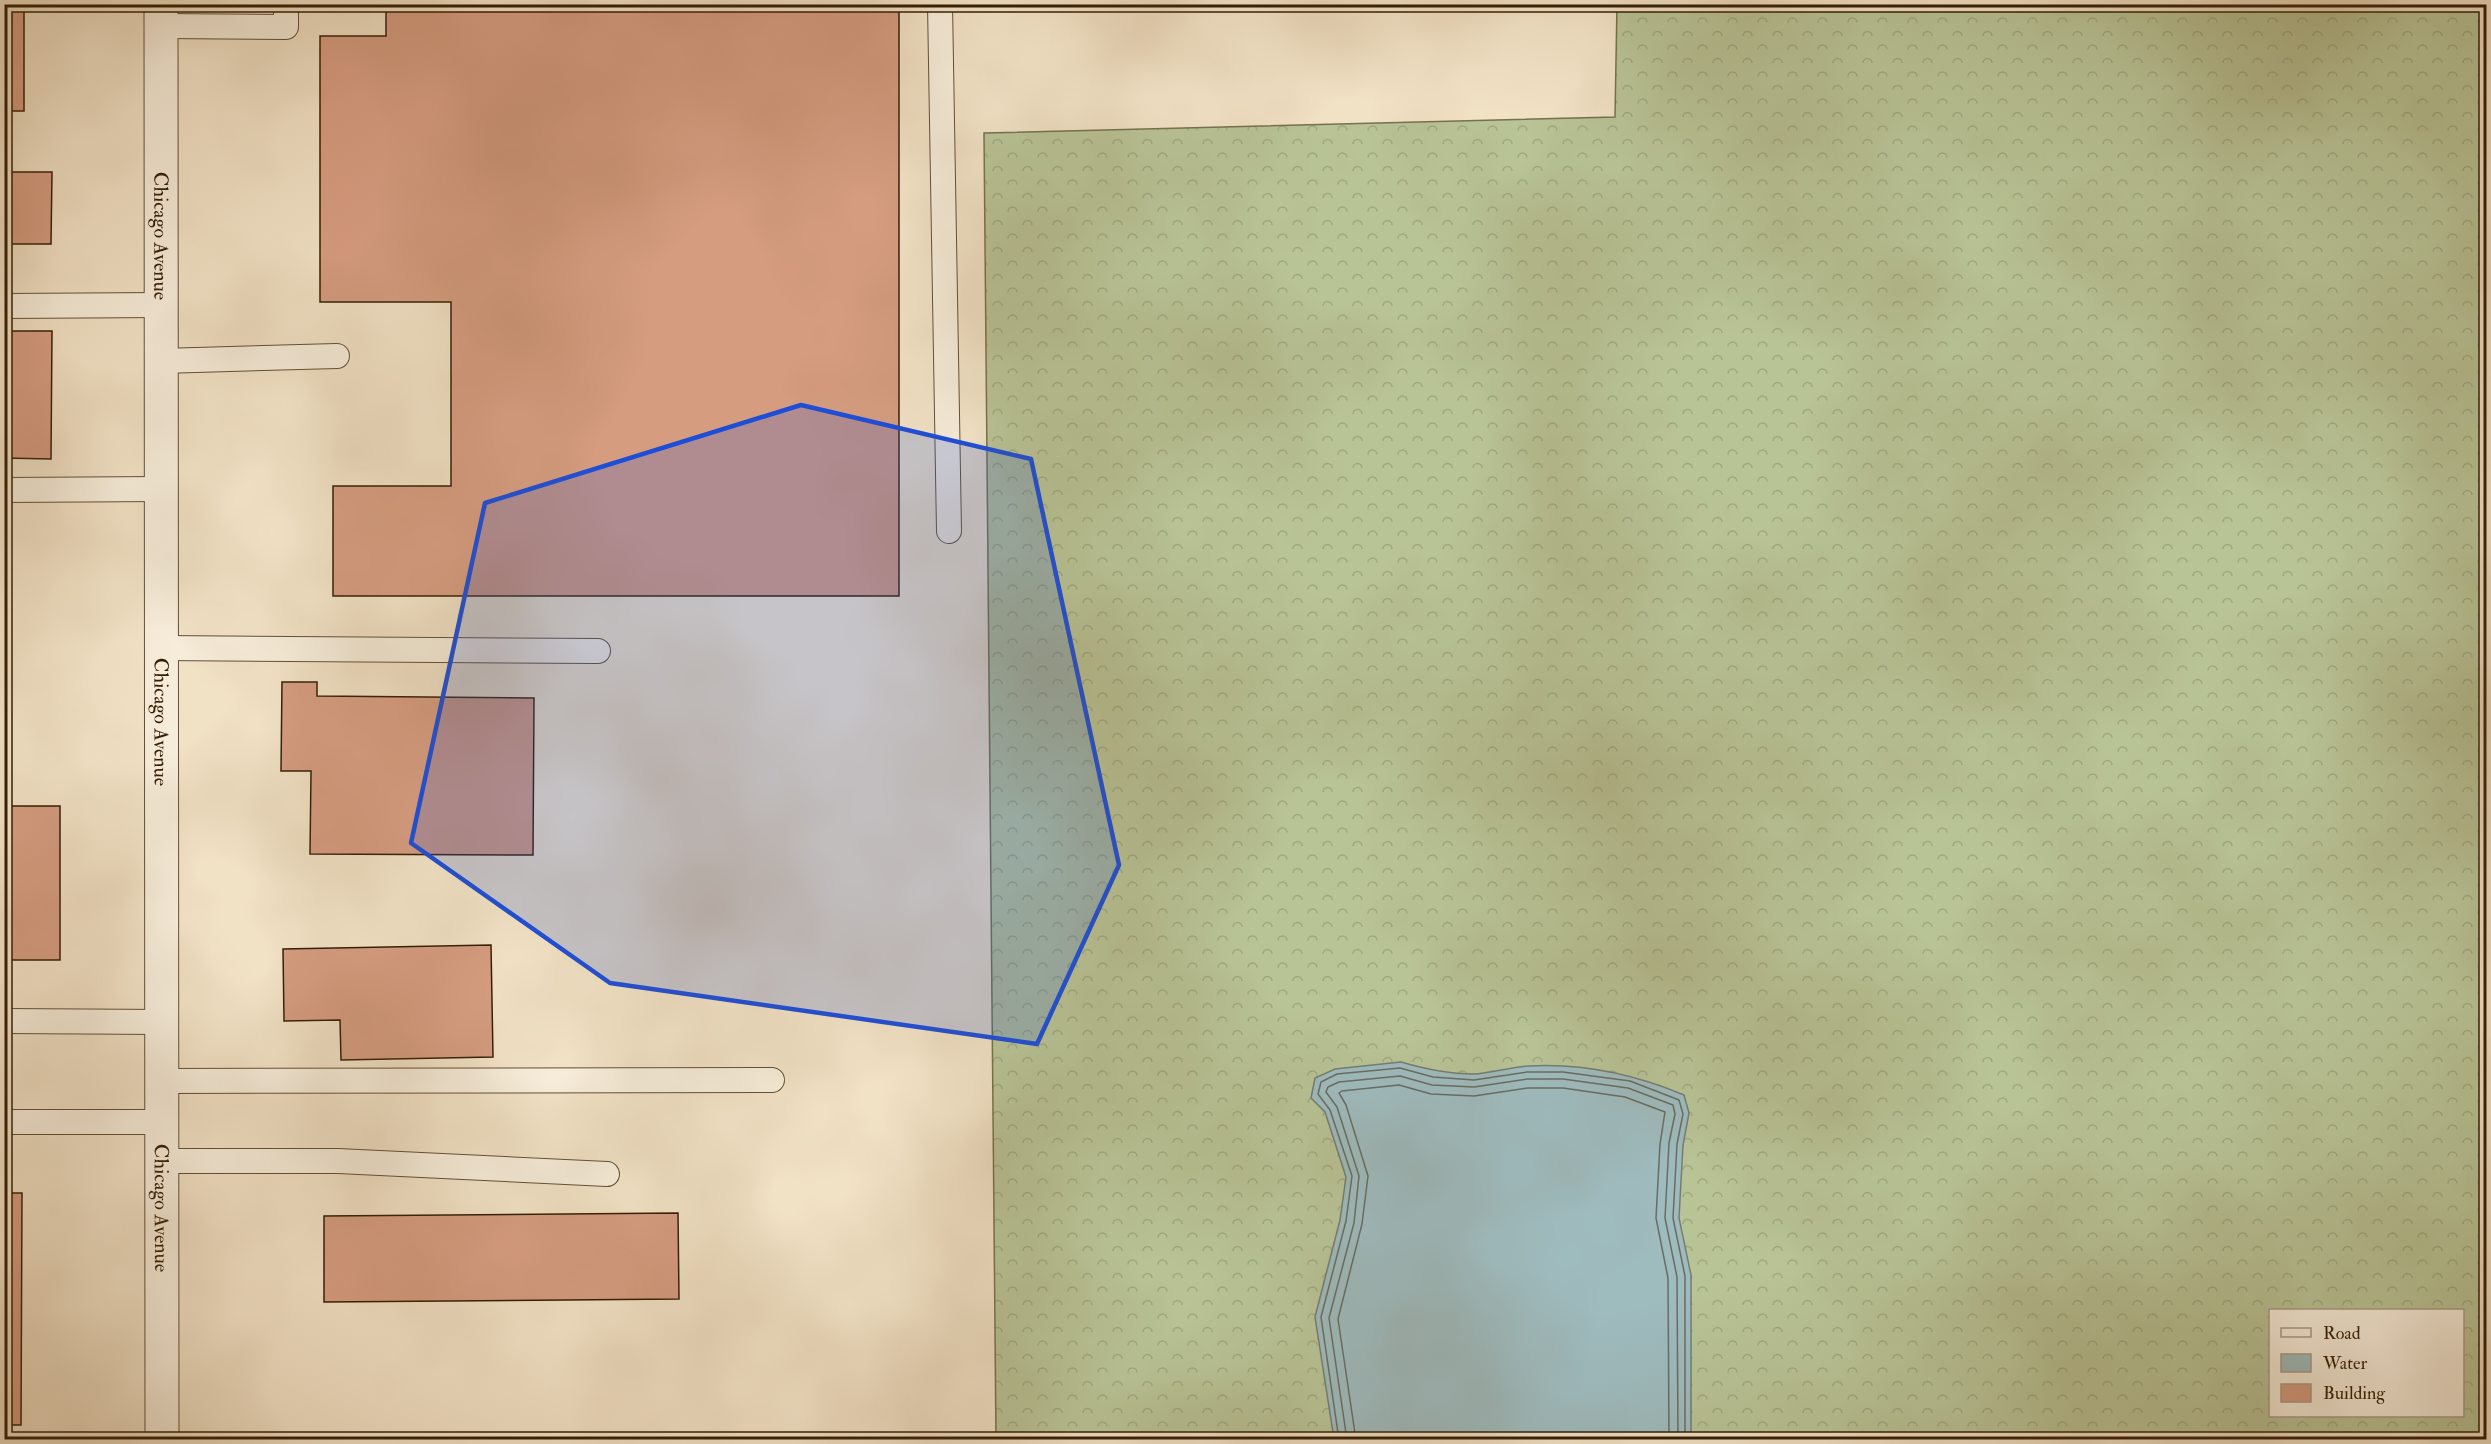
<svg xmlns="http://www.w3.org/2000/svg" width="2491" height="1444" font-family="'IM FELL Double Pica',serif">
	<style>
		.forest { fill: url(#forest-crowns); stroke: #76714e; stroke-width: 1.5; fill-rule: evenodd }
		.water { fill: #9ebbbe; stroke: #747d74; stroke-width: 1.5 }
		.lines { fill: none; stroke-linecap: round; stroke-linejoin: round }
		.shore { stroke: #696d62; stroke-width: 1.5 }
		.building { fill: #d59c80; stroke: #341f06; stroke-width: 1.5 }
		.lane-casing { stroke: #635036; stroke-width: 26 }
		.street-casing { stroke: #635036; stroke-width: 35 }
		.lane { stroke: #f6ecd9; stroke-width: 24 }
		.street { stroke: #f6ecd9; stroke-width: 33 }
		.marked { fill: #1d4ed8; fill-opacity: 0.2; stroke: #1d4ed8; stroke-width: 4.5; stroke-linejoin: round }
		.labels { text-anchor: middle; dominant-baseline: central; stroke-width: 6; stroke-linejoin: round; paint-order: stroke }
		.street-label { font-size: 20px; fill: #341f06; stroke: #f6ecd9 }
	</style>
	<defs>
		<pattern id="forest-crowns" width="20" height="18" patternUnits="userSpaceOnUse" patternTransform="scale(1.5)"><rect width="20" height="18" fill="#b8c396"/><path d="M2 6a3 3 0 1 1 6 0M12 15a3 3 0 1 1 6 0" fill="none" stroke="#9fa780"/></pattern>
	</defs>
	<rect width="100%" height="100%" fill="#f1e1c5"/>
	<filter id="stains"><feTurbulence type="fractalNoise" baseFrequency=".00333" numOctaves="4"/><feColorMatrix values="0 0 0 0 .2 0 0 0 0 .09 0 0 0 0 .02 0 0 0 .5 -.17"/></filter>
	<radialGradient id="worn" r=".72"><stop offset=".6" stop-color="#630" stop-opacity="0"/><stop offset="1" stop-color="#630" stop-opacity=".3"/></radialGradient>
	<path class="forest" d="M1617,5H2486V1439H996L984,133L1615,117ZM2270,1310H2462V1416H2270Z"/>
	<path class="water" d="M1401,1062C1425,1069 1448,1074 1473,1074C1492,1073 1510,1067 1528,1066C1583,1063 1634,1074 1684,1095L1689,1113L1683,1145L1679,1218L1691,1275V1439H1334L1315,1317L1340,1220L1346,1177L1325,1112L1311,1098L1315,1078L1335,1069Z"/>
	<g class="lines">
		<g class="shore">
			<polyline points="1339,1440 1321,1317 1346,1221 1352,1176 1330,1110 1318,1094 1321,1082 1337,1074 1400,1068 1433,1077 1474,1080 1527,1072 1563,1072 1630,1081 1679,1100 1683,1114 1677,1144 1673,1218 1685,1276 1685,1440"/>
			<polyline points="1347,1440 1329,1318 1354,1223 1359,1176 1337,1107 1326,1092 1328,1087 1339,1082 1400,1076 1432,1085 1474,1087 1527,1079 1563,1079 1628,1088 1673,1105 1675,1114 1669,1143 1665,1218 1677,1277 1678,1440"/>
			<polyline points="1356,1440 1338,1319 1362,1224 1368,1176 1346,1105 1339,1093 1342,1091 1399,1085 1431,1094 1474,1096 1528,1088 1563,1088 1625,1097 1665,1112 1660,1144 1656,1218 1668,1278 1669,1440"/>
		</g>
	</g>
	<g class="building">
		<rect x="4" y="4" width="20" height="107"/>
		<polygon points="386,4 899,4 899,596 333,596 333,486 451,486 451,302 320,302 320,36 386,36"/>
		<polygon points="4,172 52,172 51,244 4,244"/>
		<polygon points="4,331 52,331 51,459 4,458"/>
		<polygon points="282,682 317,682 317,696 534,698 533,855 310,854 311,771 281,771"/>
		<rect x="4" y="806" width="56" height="154"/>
		<polygon points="491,945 493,1057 341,1060 340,1020 284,1021 283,949"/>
		<polygon points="4,1193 22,1193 21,1425 4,1425"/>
		<polygon points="678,1213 679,1299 324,1302 324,1216"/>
	</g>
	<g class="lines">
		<defs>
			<g id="lane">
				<polyline points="940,4 949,531"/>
				<polyline points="161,26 286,27 286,4"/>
				<polyline points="4,306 161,305"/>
				<polyline points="161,361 337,356"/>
				<polyline points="4,490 161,489"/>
				<polyline points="161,648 598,651"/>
				<polyline points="4,1021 162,1022"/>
				<polyline points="162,1081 772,1080"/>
				<polyline points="4,1122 162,1122"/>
				<polyline points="162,1161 338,1161 607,1174"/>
			</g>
			<g id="street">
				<path id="s1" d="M161,4L162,1440"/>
			</g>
		</defs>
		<use href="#lane" class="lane-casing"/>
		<use href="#street" class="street-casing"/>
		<use href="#lane" class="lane"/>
		<use href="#street" class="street"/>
	</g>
	<path class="marked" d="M801,405L1031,459L1119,865L1037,1044L610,983L411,843L485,503Z"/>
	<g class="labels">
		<g class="street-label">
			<text stroke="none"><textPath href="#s1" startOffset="232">Chicago Avenue</textPath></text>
			<text stroke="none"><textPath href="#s1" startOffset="718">Chicago Avenue</textPath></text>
			<text stroke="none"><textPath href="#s1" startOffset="1204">Chicago Avenue</textPath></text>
		</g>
	</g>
	<rect width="2491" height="1444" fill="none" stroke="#f1e1c5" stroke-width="24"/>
	<rect x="6" y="6" width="2479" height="1432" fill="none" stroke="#341f06" stroke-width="3"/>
	<rect x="12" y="12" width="2467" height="1420" fill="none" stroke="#341f06" stroke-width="1.5"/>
	<rect x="2269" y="1309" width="195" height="108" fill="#f6ecd9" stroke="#a89a85" stroke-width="1.5"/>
	<rect x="2281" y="1328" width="30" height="9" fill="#f6ecd9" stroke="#a89a85" stroke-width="1.5"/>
	<text x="2323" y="1339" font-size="18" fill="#341f06">Road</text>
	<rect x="2281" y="1354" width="30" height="18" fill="#9ebbbe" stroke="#a89a85" stroke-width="1.5"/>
	<text x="2323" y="1369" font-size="18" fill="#341f06">Water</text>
	<rect x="2281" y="1384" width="30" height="18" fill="#d59c80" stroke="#a89a85" stroke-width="1.5"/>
	<text x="2323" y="1399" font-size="18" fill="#341f06">Building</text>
	<rect width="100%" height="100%" filter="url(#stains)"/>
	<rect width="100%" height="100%" fill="url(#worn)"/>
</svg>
